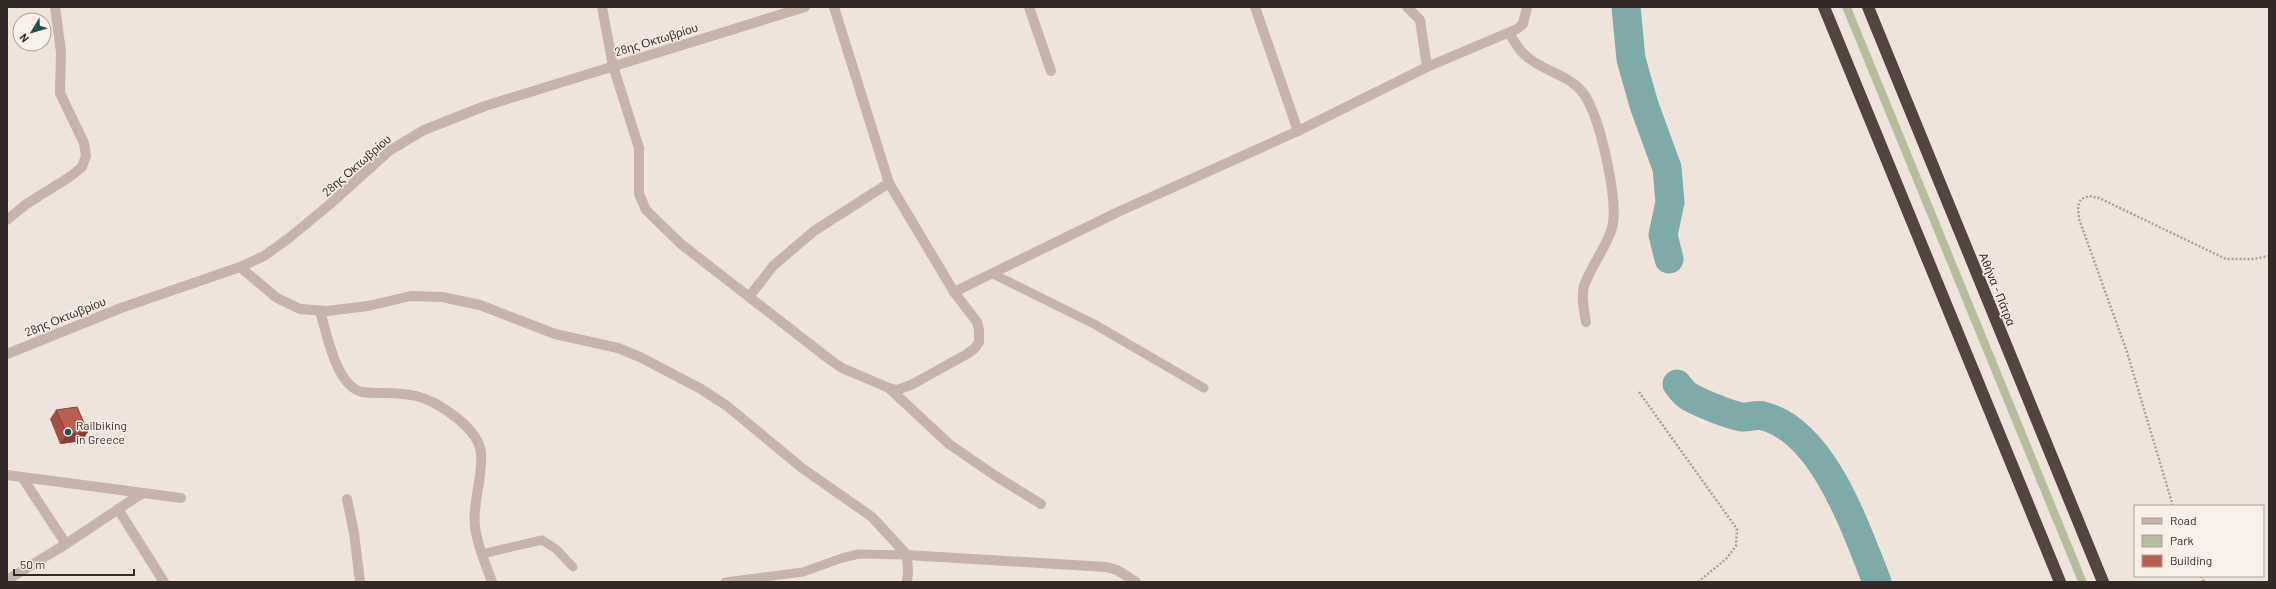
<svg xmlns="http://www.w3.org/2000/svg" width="2276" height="589" font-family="Barlow,sans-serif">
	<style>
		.green { fill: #b6bd9d }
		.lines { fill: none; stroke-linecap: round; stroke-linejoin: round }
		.river { stroke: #7eaaa7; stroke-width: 29 }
		.path { stroke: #b29d93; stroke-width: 2.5; stroke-dasharray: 2 2; stroke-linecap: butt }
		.service { stroke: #c6b3a9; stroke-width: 9 }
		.minor { stroke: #c6b3a9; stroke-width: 10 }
		.tertiary { stroke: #c6b3a9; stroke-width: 10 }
		.motorway { stroke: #544440; stroke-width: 12 }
		.wall { fill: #a15044 }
		.shaded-wall { fill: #834137 }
		.building { fill: #bb5d4f; stroke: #834137 }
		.poi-dot { fill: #225250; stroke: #f8efe8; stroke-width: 1.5 }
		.labels { text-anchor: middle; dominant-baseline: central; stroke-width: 3; stroke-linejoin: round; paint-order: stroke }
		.street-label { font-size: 12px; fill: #342b28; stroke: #f8efe8 }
		.poi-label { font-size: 12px; fill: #342b28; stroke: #f8efe8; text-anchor: start }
	</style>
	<rect width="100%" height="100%" fill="#efe4dc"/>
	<polygon class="green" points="1842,7 1851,7 2087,582 2078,582"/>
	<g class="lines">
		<g class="river">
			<polyline points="1626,7 1631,59 1644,105 1667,168 1670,202 1663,235 1669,259"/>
			<path d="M1677,384C1680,388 1684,393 1688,396C1698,402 1729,415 1742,417C1748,418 1756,414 1763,416C1824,431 1856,530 1877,582"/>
		</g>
		<g class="path">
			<polyline points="1639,392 1737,529 1736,546 1726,559 1698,582"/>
			<polyline points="2173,506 2127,352 2079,219 2078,206 2081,199 2089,196 2099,198 2226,259 2253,259 2269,256"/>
			<polyline points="2201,576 2204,582"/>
		</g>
		<g class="service">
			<polyline points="993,274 1094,324 1204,388"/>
			<polyline points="482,554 542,540 556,549 573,567"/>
			<polyline points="725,582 803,572 842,558 859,554 907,555"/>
		</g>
		<g class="minor">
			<polyline points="602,7 613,66 639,148 639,194 646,210 681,244 829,359 842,368 889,388 897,390 911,385 967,354 975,348 979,342 979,330 977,322 954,292 889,183 834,7"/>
			<polyline points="1029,7 1051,71"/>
			<polyline points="1255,7 1298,131"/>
			<polyline points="1407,7 1420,20 1427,67"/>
			<path d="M1509,33C1514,41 1518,49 1525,55C1545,74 1575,74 1588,101C1601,126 1619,201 1612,228C1606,248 1591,266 1584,286C1581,296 1584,311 1586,322"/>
			<polyline points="7,220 25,205 71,176 82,167 86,156 84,143 60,93 61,52 55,7"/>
			<polyline points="240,267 277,298 300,309 327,311 368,306 411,296 442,297 480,305 555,334 618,348 640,357 701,389 727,406 802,468 872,517 907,555 908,572 907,582"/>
			<polyline points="954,292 1118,212 1298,131 1427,67 1517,29 1523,24 1527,7"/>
			<polyline points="749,297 773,266 814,231 889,183"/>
			<path d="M320,311C327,334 336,386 362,392C379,394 399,392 416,396C438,401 480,429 481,454C483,478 472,503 475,527C477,545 486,565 492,582"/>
			<polyline points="889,388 949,444 994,475 1041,504"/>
			<polyline points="7,475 181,498"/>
			<polyline points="22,477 66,544"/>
			<polyline points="347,499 354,533 360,582"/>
			<polyline points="118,509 164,582"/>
			<polyline points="907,555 1106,567 1117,570 1136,582"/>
			<polyline points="7,580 66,544 141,494"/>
		</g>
		<polyline class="tertiary" points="7,354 121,308 240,267 264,256 289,238 329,205 389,151 424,130 485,106 805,7"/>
		<g class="motorway">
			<polyline points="1824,7 2060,582"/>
			<polyline points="1868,7 2103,582"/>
		</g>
	</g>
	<polygon class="wall" points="56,410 82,441 60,444 50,419"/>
	<polygon class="shaded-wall" points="88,432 82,441 60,444 67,434"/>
	<polygon class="building" points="77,407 88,432 67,434 56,410"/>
	<circle class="poi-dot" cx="68" cy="432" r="4"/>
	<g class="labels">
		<g class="street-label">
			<text transform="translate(656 39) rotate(-17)">28ης Οκτωβρίου</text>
			<text transform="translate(356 165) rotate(-41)">28ης Οκτωβρίου</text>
			<text transform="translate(1998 289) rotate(68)">Αθήνα - Πάτρα</text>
			<text transform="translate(65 316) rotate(-22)">28ης Οκτωβρίου</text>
		</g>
		<g class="poi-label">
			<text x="76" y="425">Railbiking<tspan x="76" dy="14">in Greece</tspan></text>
		</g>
	</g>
	<rect width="2276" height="589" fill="none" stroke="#342b28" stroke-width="16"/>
	<rect x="2134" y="505" width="130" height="72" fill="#f8efe8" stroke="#aaa19b"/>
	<rect x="2142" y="518" width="20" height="6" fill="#c6b3a9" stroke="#aaa19b"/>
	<text x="2170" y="525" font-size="12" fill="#342b28">Road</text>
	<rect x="2142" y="535" width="20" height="12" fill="#b6bd9d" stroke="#aaa19b"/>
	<text x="2170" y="545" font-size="12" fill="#342b28">Park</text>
	<rect x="2142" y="555" width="20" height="12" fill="#bb5d4f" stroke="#aaa19b"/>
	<text x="2170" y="565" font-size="12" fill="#342b28">Building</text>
	<g transform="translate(32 32) rotate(232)"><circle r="19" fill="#f8efe8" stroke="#aaa19b"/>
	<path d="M0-3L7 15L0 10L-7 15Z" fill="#225250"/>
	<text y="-6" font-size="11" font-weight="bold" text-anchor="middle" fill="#342b28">N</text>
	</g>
	<path d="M14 569v6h120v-6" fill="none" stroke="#342b28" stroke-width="2"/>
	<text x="20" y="569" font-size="12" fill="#342b28" stroke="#f8efe8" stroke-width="3" paint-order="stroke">50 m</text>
</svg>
